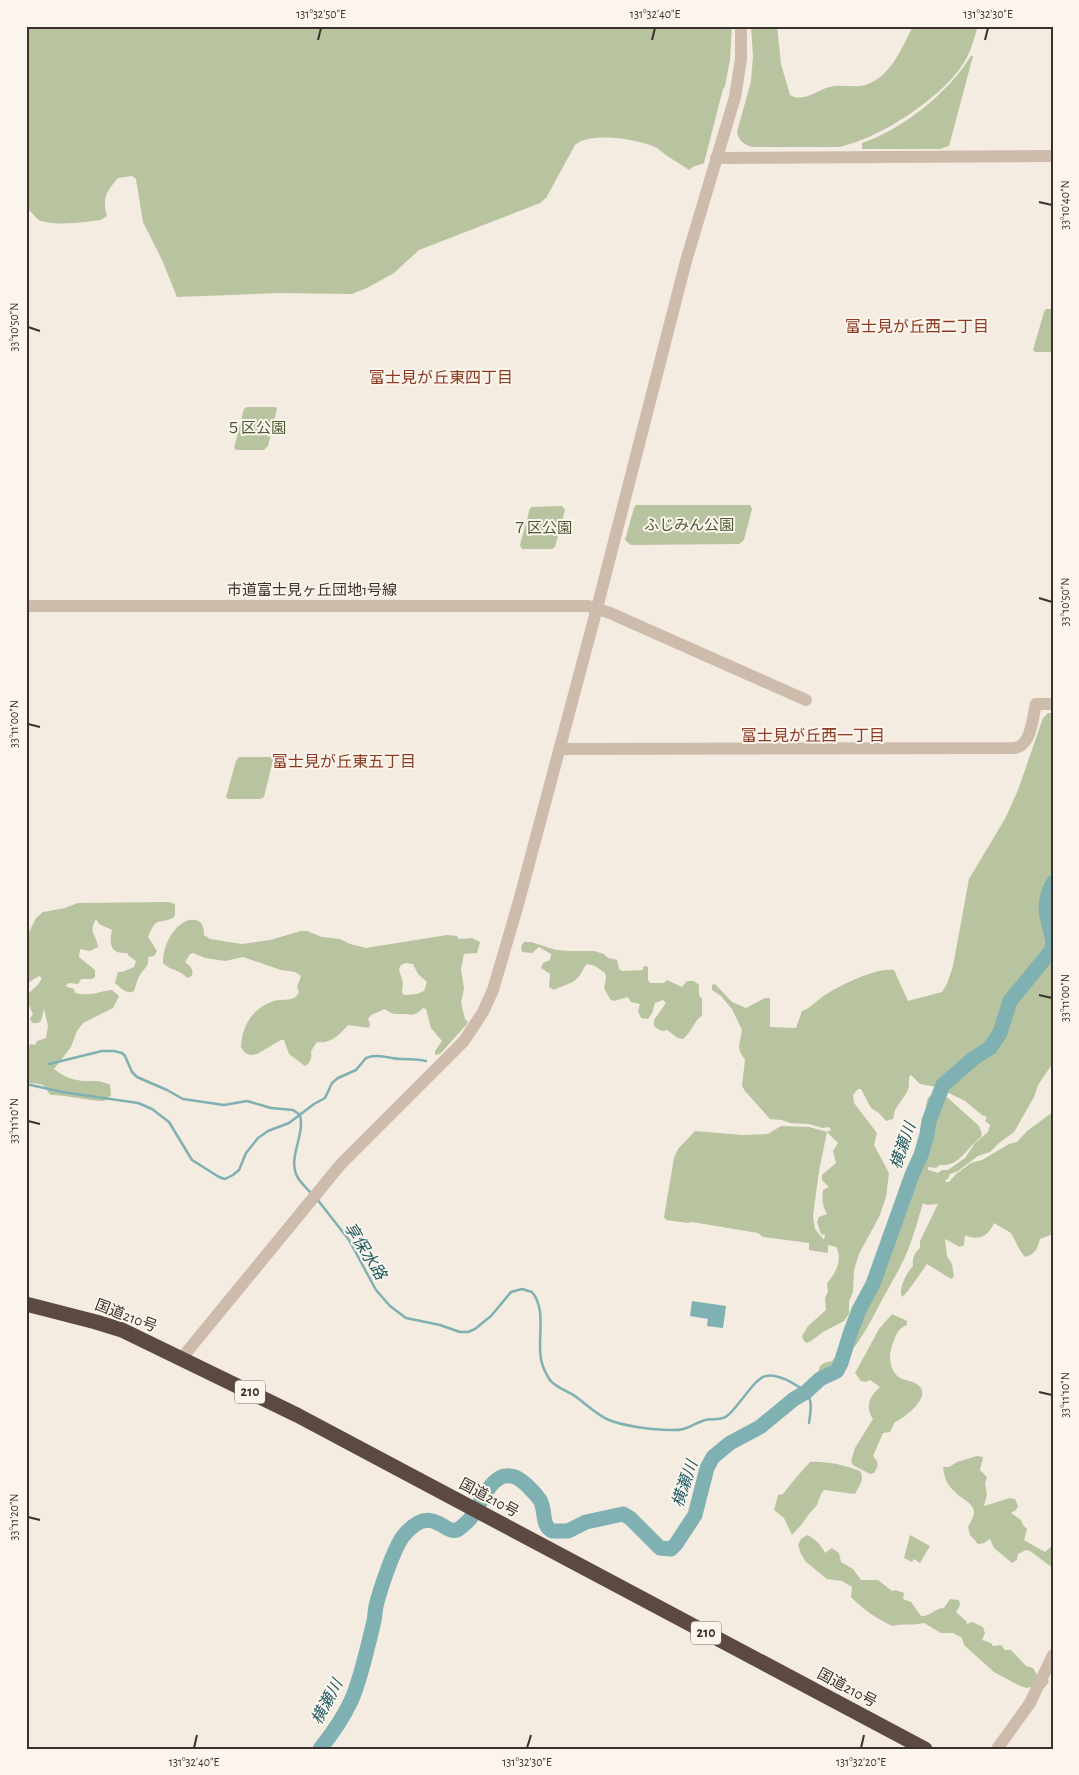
<svg xmlns="http://www.w3.org/2000/svg" width="1079" height="1775" font-family="'Alegreya Sans','Noto Sans JP',sans-serif">
	<style>
		.green { fill: #b8c4a0; fill-rule: evenodd }
		.water { fill: #7fb0b2 }
		.lines { fill: none; stroke-linecap: round; stroke-linejoin: round }
		.stream { stroke: #7fb0b2; stroke-width: 2.5 }
		.river { stroke: #7fb0b2; stroke-width: 15 }
		.minor { stroke: #cdbbac; stroke-width: 12 }
		.highway { stroke: #5c4a42; stroke-width: 15 }
		.ticks { fill: none; stroke: #3b302b; stroke-width: 2 }
		.labels { text-anchor: middle; dominant-baseline: central; stroke-width: 4; stroke-linejoin: round; paint-order: stroke }
		.shield { fill: #fbf5ee; stroke: #756b66; stroke-width: 1 }
		.shield-label { font-size: 14px; font-weight: bold; fill: #3b302b }
		.park-label { font-size: 15px; fill: #4a5a2e; stroke: #fbf5ee }
		.street-label { font-size: 15px; fill: #3b302b; stroke: #fbf5ee }
		.neighbourhood-label { font-size: 16px; fill: #8c3b22; stroke: #fbf5ee }
		.water-label { font-size: 16px; font-style: italic; fill: #1f5a5e; stroke: #fbf5ee }
		.neatline { fill: none; stroke: #3b302b; stroke-width: 2 }
		.ticks-label { font-size: 12px; text-anchor: middle; fill: #3b302b }
	</style>
	<rect width="100%" height="100%" fill="#f4ebe1"/>
	<g class="green">
		<path d="M26,26H732L730,60L725,86L723,89L704,163C698,166 696,164 689,170C682,165 673,160 666,155C663,153 660,150 657,148C640,139 589,131 575,145L546,198L540,203L419,250L394,273L367,288L352,294L279,293L177,297L162,260L143,222L136,179L132,176L118,178C106,192 102,198 107,216L101,220C84,222 56,226 41,221C35,219 33,211 26,209Z"/>
		<path d="M751,26H777L781,64L790,95C804,103 817,90 830,87C841,84 854,88 865,85C890,78 902,48 913,26H978C974,37 972,49 966,59C946,96 879,139 839,147H753C744,145 739,141 737,132L751,81L753,56Z"/>
		<path d="M971,56H973L949,146L940,149H862V143C902,130 949,92 971,56Z"/>
		<polygon points="1046,309 1053,309 1053,352 1035,352 1033,350 1044,312"/>
		<polygon points="247,407 275,407 277,409 268,446 264,450 237,450 234,448 244,409"/>
		<polygon points="636,505 750,505 752,509 744,540 739,544 631,545 625,540 634,508"/>
		<polygon points="562,506 565,510 555,547 552,549 522,549 520,545 530,508 532,507"/>
		<path d="M1048,713H1053V1063L1038,1085L1034,1097L1014,1132L999,1143L990,1152L978,1156L958,1171L950,1174L948,1179L945,1180L946,1182H949L956,1174L971,1163L982,1160L1009,1144L1017,1142L1027,1131L1053,1112V1234L1040,1239C1037,1249 1036,1254 1025,1257L1021,1252L1011,1233L994,1223C989,1235 979,1242 965,1235L964,1245L960,1247L945,1239L947,1256L952,1264L954,1277L951,1279L927,1264L908,1291L902,1297C898,1289 907,1272 913,1266C912,1259 914,1253 920,1248V1241L938,1204L927,1205L923,1203C918,1219 914,1235 908,1250C902,1265 894,1278 887,1291C873,1315 863,1342 841,1361C834,1367 830,1374 820,1377L817,1375L820,1366L824,1363L832,1361L845,1344L856,1318L876,1281L881,1264L890,1244L899,1217L903,1186L915,1154L921,1126L925,1117L926,1105L928,1098L932,1094L939,1093L948,1098L979,1126L982,1134L981,1137C966,1148 960,1167 940,1165L936,1168L928,1167V1170L938,1173L942,1170H948L965,1158L975,1143L988,1132L990,1125L985,1121L987,1117L982,1115L965,1101L937,1087L920,1084L911,1075L909,1077V1086L907,1092L895,1110L893,1119L886,1121L879,1113L871,1108L861,1089H858L853,1095L854,1103L877,1133L874,1145L889,1173L886,1197L880,1215L859,1254L854,1270L853,1292L849,1301V1314L844,1321L823,1332L811,1341L807,1343L804,1341L802,1336L808,1326L826,1310L825,1298L828,1291L827,1283C836,1273 843,1260 836,1247L828,1245V1253L809,1250V1243L763,1237L758,1233L692,1222L688,1223L666,1220L664,1217L674,1158L678,1149L695,1131L742,1135L768,1134L781,1126L809,1127L827,1132L831,1130L829,1127L823,1128L809,1124L790,1123L782,1120L770,1119L745,1091L742,1086L745,1060L740,1052L739,1046L742,1030L732,1009L721,996L712,990V985L715,984L732,1002L746,1008L765,998H770V1027L796,1028L802,1011C811,1008 817,1000 825,995C841,985 876,967 894,970L908,1001L942,992L947,984L953,966L969,879L1006,817L1018,790L1043,718ZM827,1132L838,1143L833,1151L836,1163L822,1175V1180L829,1187L823,1190C822,1199 822,1206 827,1214L819,1217L817,1222L821,1234L825,1235L824,1240L815,1229L813,1216L819,1171Z"/>
		<polygon points="239,757 271,757 273,760 264,797 260,799 228,799 226,797 236,761"/>
		<path d="M169,902L175,904V915L173,918C156,925 157,916 148,937L157,951L154,956L148,957C149,969 144,967 140,975C137,979 136,986 134,991C127,995 121,988 115,983L118,972H122L134,967L136,961L129,956L127,953C110,954 109,944 112,930L99,924L96,919C88,933 96,933 98,947L90,951L80,949L79,957L95,970V977L92,979H81L78,984L69,983L65,986L74,989L75,993C91,997 99,991 112,990L119,996L113,1008L83,1023L77,1031L71,1047L54,1069C60,1074 69,1079 77,1080C90,1083 97,1078 110,1085L111,1095L104,1101C86,1101 69,1095 51,1095C47,1092 47,1088 43,1085C38,1083 32,1084 26,1082V1048L31,1044L35,1045L37,1041L46,1038L48,1026L44,1009L41,1021L38,1023H32L30,1019L33,1014C20,988 34,995 42,978L39,976L26,984V938L36,918L43,912L65,908L78,903Z"/>
		<path d="M189,920C200,919 204,923 204,935L210,939L242,944L270,940L301,931H307L322,937L340,939L350,944L366,948L447,935L457,936L459,939L472,938L480,942L477,953L464,954L461,969L464,989L461,1002L465,1019L468,1022L467,1024L440,1054L435,1055V1051L442,1041L431,1028L426,1009L423,1008C416,1015 413,1015 404,1014C396,1014 392,1015 385,1009L371,1015L368,1019L370,1024L369,1028L348,1025C340,1035 330,1044 317,1042L311,1051C312,1057 311,1063 305,1066L289,1054L284,1040H281L257,1054L250,1055L245,1053L241,1047C242,1026 252,1008 274,1001C284,998 294,1003 299,992L297,987L301,976L295,972L281,970L243,957L225,961L205,958L193,953L190,954L185,962C190,966 194,969 192,976L187,978C178,968 172,972 163,963C163,946 172,926 189,920ZM406,963L413,964L418,974L427,982L424,991L417,994L405,995L402,993L403,983L399,969L401,965Z"/>
		<path d="M524,942H531L556,950L569,951H594L604,954L608,958L617,960L619,969L622,971L643,970V967L646,966L648,967V980L650,983H664L667,980L682,987L687,981H694L699,985V995L702,999V1016C694,1020 692,1032 683,1039L678,1038L667,1030C661,1032 659,1030 654,1026V1020L666,1003L663,1000L655,1003L652,1013L648,1019L641,1018L638,1011L640,1004L631,1002L628,997L614,1001L610,999L604,988L606,978L605,973L595,966L587,964C583,968 583,971 580,975C574,984 563,985 554,990L549,987L550,974L541,968L543,963L550,960L551,954L539,947L532,953L522,952L521,947Z"/>
		<path d="M892,1314L907,1321V1325C898,1328 896,1335 893,1343C888,1354 889,1371 900,1378C906,1381 914,1381 918,1385C933,1396 905,1418 895,1422L890,1432L883,1433L873,1456C879,1463 879,1465 874,1473L870,1474L853,1465L851,1461L855,1448L873,1419C865,1406 869,1397 880,1387L870,1380L866,1382L861,1381L855,1373L879,1329Z"/>
		<path d="M977,1456L983,1457L980,1470L987,1477L985,1484L987,1494L984,1506L1010,1498L1015,1499L1018,1506L1016,1510L1011,1513L1021,1520L1023,1525L1027,1529L1024,1540L1045,1552L1053,1545V1568L1030,1551L1026,1550L1018,1554L1017,1560L1012,1563L994,1548L990,1539L984,1543L978,1544L970,1535L968,1527C970,1523 974,1517 974,1512C974,1503 960,1498 955,1492C947,1485 944,1477 943,1467H949L957,1462Z"/>
		<path d="M810,1462C827,1461 844,1465 860,1471C865,1479 859,1486 855,1494L824,1490L821,1494L817,1505L809,1514L802,1524L792,1535L784,1518L774,1510L778,1495L783,1494L794,1480Z"/>
		<path d="M807,1535C817,1540 820,1544 825,1553L832,1548L839,1553L841,1562L853,1569L861,1580H878L892,1591L895,1590L904,1593L903,1599L911,1602L921,1616C930,1617 935,1608 944,1608L950,1599L959,1600L960,1605L956,1612L966,1621L967,1624L972,1622L983,1627L985,1633L982,1640L991,1643L993,1646L1001,1645L1005,1650H1011L1026,1666L1033,1668L1038,1677L1046,1676L1049,1682L1040,1693H1033L1030,1687L1026,1688L1018,1685L994,1672L964,1645L962,1638L953,1633H941L924,1623C913,1626 903,1623 892,1626C876,1618 864,1610 851,1597L852,1587L842,1581L827,1579L806,1562L801,1554L798,1545L801,1539Z"/>
		<polygon points="910,1535 930,1546 920,1563 914,1559 912,1562 904,1558"/>
	</g>
	<polygon class="water" points="692,1301 726,1306 723,1328 707,1326 708,1319 690,1316"/>
	<g class="lines">
		<g class="stream">
			<path d="M49,1064L102,1051H114L122,1053L125,1056L132,1072L137,1077L167,1090L183,1099L224,1105L247,1101L271,1108L293,1110L300,1115C305,1134 289,1156 296,1174C299,1182 306,1187 311,1193"/>
			<path d="M26,1084L62,1092L138,1103L152,1109L169,1122L192,1160L219,1177L225,1179L233,1175L239,1170L246,1153L258,1138L268,1131L289,1123L314,1104L325,1098L332,1083L338,1078L356,1070L366,1058C378,1053 390,1059 402,1059C411,1059 417,1059 426,1061"/>
			<path d="M317,1199L349,1240L376,1290L390,1306L406,1318L440,1325L460,1332H468L475,1329L491,1316L511,1292L522,1289L532,1292C547,1310 537,1338 541,1359C542,1365 546,1374 550,1380C555,1387 567,1391 575,1396C586,1404 597,1415 609,1420C623,1426 654,1430 669,1430C688,1431 690,1425 705,1420C712,1418 721,1421 727,1416C739,1407 754,1378 766,1376C778,1373 807,1388 810,1400C812,1407 810,1416 809,1423"/>
		</g>
		<g class="river">
			<path d="M1053,883C1041,905 1047,917 1053,940"/>
			<path d="M320,1749C332,1734 343,1718 351,1701C361,1679 368,1645 374,1621C375,1616 375,1611 376,1606C380,1590 394,1547 404,1535C432,1502 444,1535 457,1530C461,1528 466,1523 469,1520C481,1508 490,1468 515,1477C523,1480 535,1493 540,1500C546,1510 541,1525 552,1531H568L586,1522L623,1514L630,1518L660,1548L671,1549L676,1544L695,1515L707,1468L713,1457L730,1443L760,1427L794,1399L806,1392L820,1379L837,1371L841,1363L850,1334L859,1310L873,1284L912,1175L921,1155L927,1135L929,1121L943,1085L974,1058L990,1048L1000,1033L1010,1001L1051,951L1053,943"/>
		</g>
		<g class="minor">
			<polyline points="716,158 1053,156"/>
			<polyline points="26,606 588,606 610,613 806,700"/>
			<path d="M560,749L1015,748C1032,745 1032,718 1036,704H1053"/>
			<polyline points="181,1359 341,1164 464,1041 483,1012 493,990 519,901 597,608 686,261 735,97 741,59 741,26"/>
			<polyline points="997,1749 1030,1703 1053,1655"/>
		</g>
		<polyline class="highway" points="26,1304 96,1322 122,1330 297,1415 925,1749"/>
	</g>
	<path class="ticks" d="M318,40L321,28M652,40L655,28M985,40L988,28M1039,202L1052,205M28,327L40,331M1039,598L1052,602M28,724L40,727M1039,995L1052,998M28,1121L40,1124M1039,1392L1052,1395M28,1517L40,1520M194,1748L197,1735M527,1748L531,1735M861,1748L864,1735"/>
	<g class="labels">
		<g class="shield">
			<rect x="235" y="1380.5" width="30" height="23" rx="4"/>
			<rect x="691" y="1621.5" width="30" height="23" rx="4"/>
		</g>
		<g class="shield-label">
			<text x="250" y="1392">210</text>
			<text x="706" y="1633">210</text>
		</g>
		<g class="park-label">
			<text x="256" y="428">５区公園</text>
			<text x="689" y="525">ふじみん公園</text>
			<text x="542" y="528">７区公園</text>
		</g>
		<g class="street-label">
			<text x="312" y="590">市道富士見ヶ丘団地1号線</text>
			<text transform="translate(126 1316) rotate(21)">国道210号</text>
			<text transform="translate(489 1498) rotate(28)">国道210号</text>
			<text transform="translate(847 1688) rotate(28)">国道210号</text>
		</g>
		<g class="neighbourhood-label">
			<text x="917" y="327">富士見が丘西二丁目</text>
			<text x="441" y="378">富士見が丘東四丁目</text>
			<text x="813" y="736">富士見が丘西一丁目</text>
			<text x="344" y="762">富士見が丘東五丁目</text>
		</g>
		<g class="water-label">
			<text transform="translate(903 1146) rotate(-71)">横瀬川</text>
			<text transform="translate(365 1251) rotate(58)">享保水路</text>
			<text transform="translate(685 1484) rotate(-71)">横瀬川</text>
			<text transform="translate(327 1702) rotate(-62)">横瀬川</text>
		</g>
	</g>
	<rect width="1079" height="1775" fill="none" stroke="#fbf5ee" stroke-width="55"/>
	<rect x="28" y="28" width="1024" height="1720" class="neatline"/>
	<g class="ticks-label">
		<text x="321" y="18">131°32'50"E</text>
		<text x="655" y="18">131°32'40"E</text>
		<text x="988" y="18">131°32'30"E</text>
		<text transform="translate(1065 205) rotate(-90)" y="4">33°10'40"N</text>
		<text transform="translate(14 327) rotate(-90)" y="4">33°10'50"N</text>
		<text transform="translate(1065 602) rotate(-90)" y="4">33°10'50"N</text>
		<text transform="translate(14 724) rotate(-90)" y="4">33°11'00"N</text>
		<text transform="translate(1065 998) rotate(-90)" y="4">33°11'00"N</text>
		<text transform="translate(14 1121) rotate(-90)" y="4">33°11'10"N</text>
		<text transform="translate(1065 1395) rotate(-90)" y="4">33°11'10"N</text>
		<text transform="translate(14 1517) rotate(-90)" y="4">33°11'20"N</text>
		<text x="194" y="1766">131°32'40"E</text>
		<text x="527" y="1766">131°32'30"E</text>
		<text x="861" y="1766">131°32'20"E</text>
	</g>
</svg>
